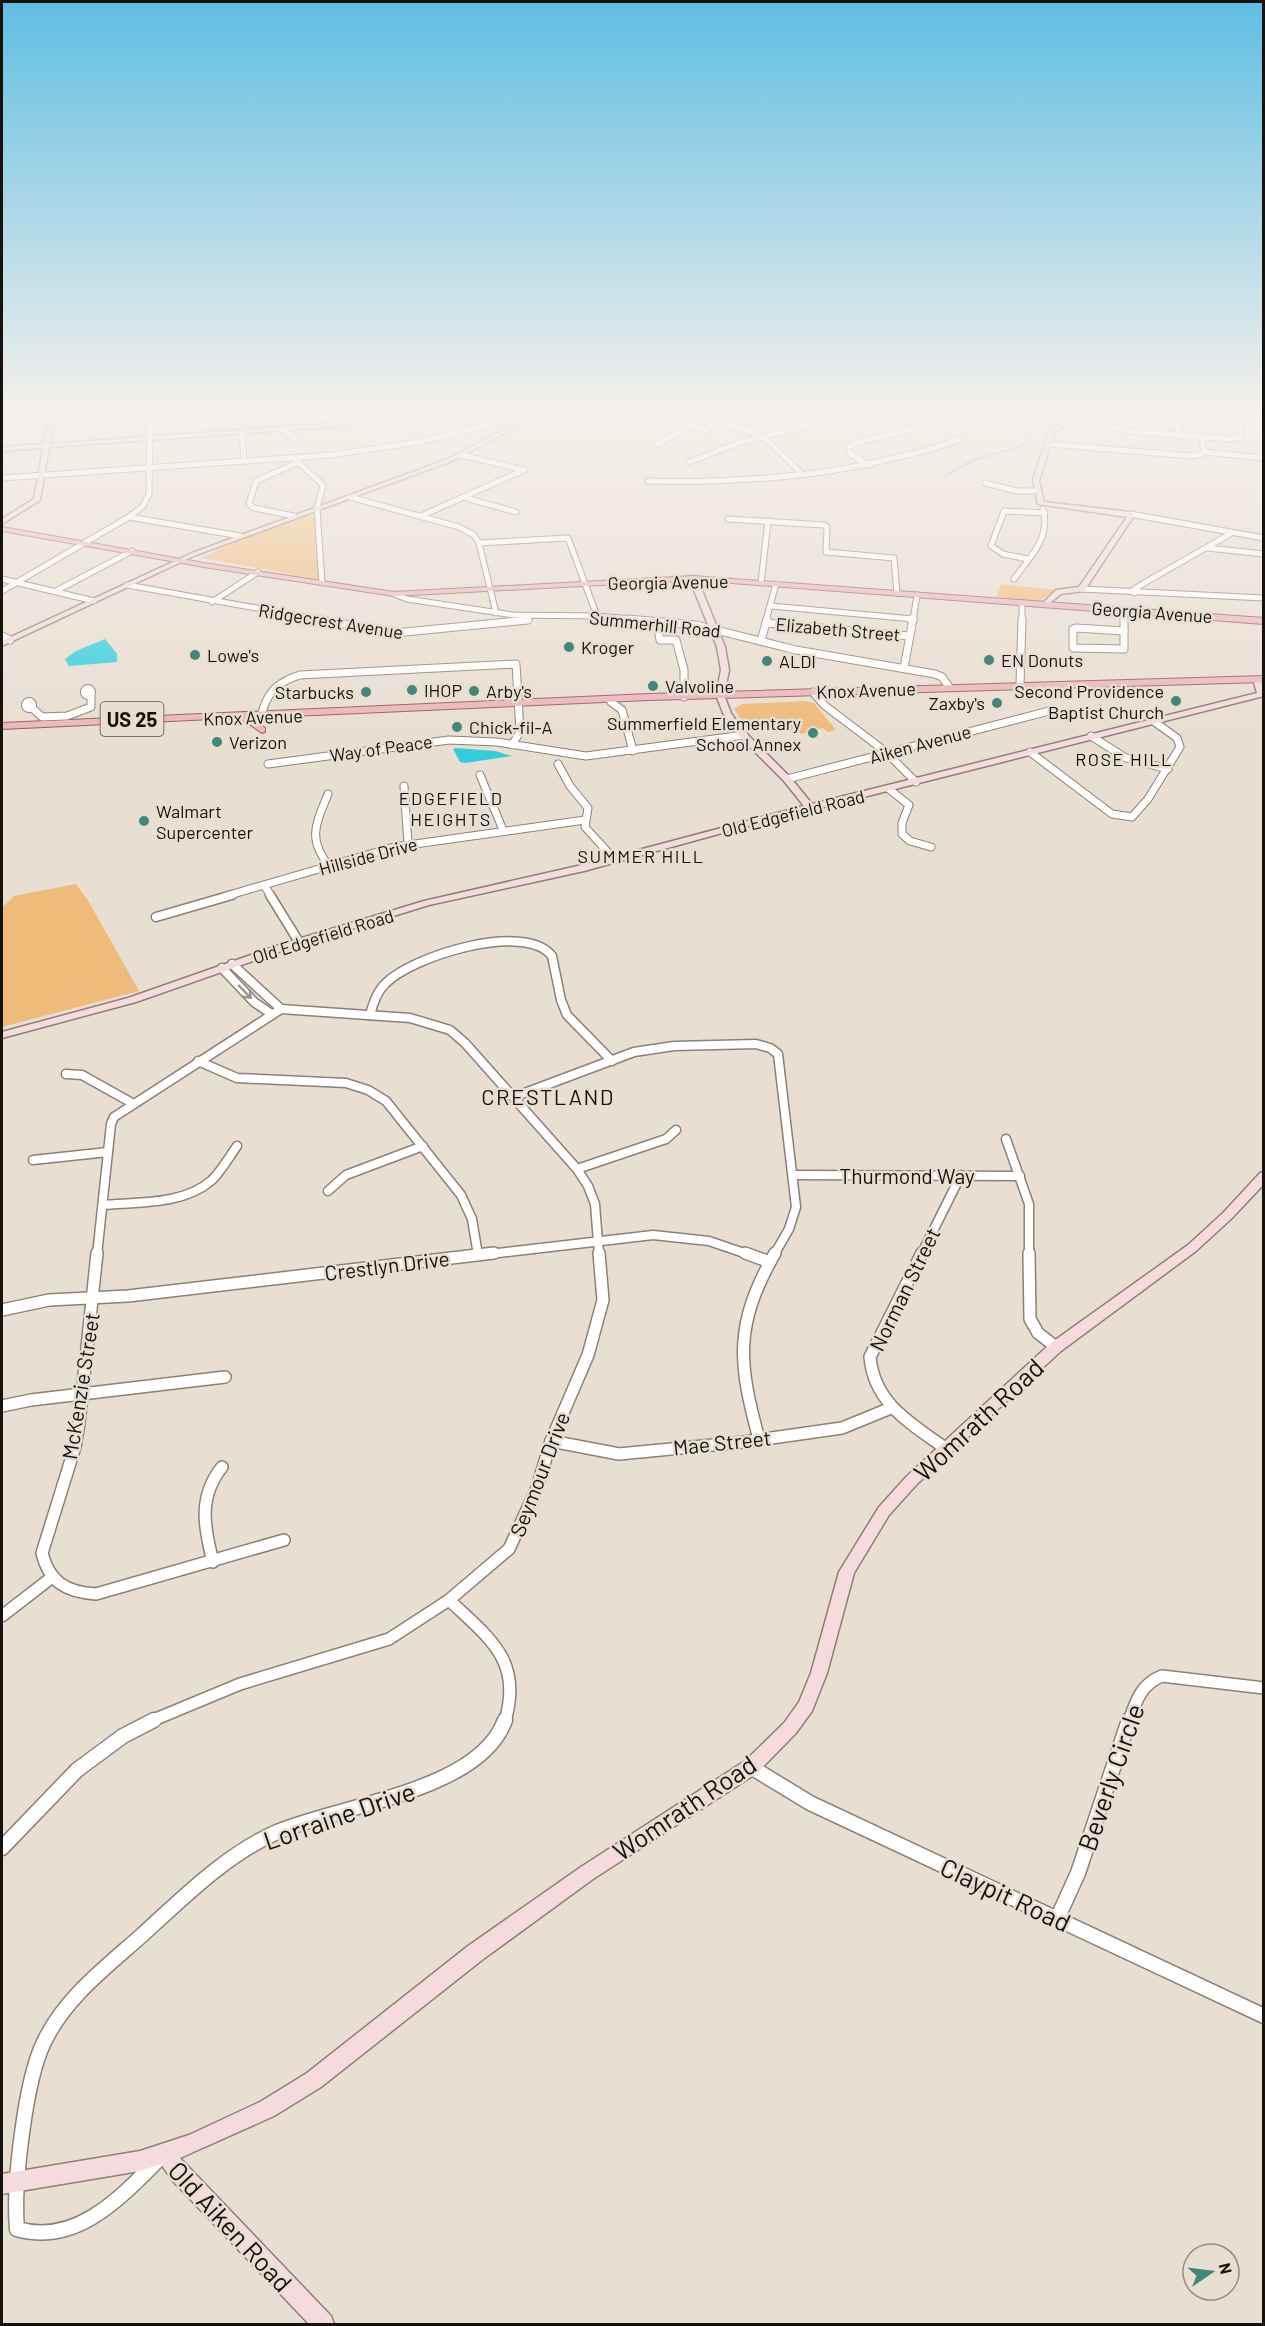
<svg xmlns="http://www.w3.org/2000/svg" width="1265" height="2326" font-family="Barlow,sans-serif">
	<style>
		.green { fill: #eebb7a }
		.water { fill: #33cddc }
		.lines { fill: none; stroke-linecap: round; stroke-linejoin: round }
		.stream { stroke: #33cddc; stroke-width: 1.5 }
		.street-far4-casing { stroke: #8b8176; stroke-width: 7 }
		.street-far3-casing { stroke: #8b8176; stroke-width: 9 }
		.street-far2-casing { stroke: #8b8176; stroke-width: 11 }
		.street-far1-casing { stroke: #8b8176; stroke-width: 14 }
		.street-casing { stroke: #8b8176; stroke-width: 17 }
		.secondary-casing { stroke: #8b8176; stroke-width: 3 }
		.primary-casing { stroke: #975e63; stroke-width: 2 }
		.street-far4 { stroke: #fff; stroke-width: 5 }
		.street-far3 { stroke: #fff; stroke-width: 7 }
		.street-far2 { stroke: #fff; stroke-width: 8 }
		.street-far1 { stroke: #fff; stroke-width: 11 }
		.street { stroke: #fff; stroke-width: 14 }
		.secondary { fill: #f5dbde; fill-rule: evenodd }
		.primary { fill: #ebb7bd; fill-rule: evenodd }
		.oneway { stroke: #969593 }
		.poi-dot { fill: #43867a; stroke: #e9ded2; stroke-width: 2 }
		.labels { text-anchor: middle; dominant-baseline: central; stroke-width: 5; stroke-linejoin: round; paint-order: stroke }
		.far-street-label { font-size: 18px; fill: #16130e; stroke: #e9ded2 }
		.far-poi-label { font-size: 18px; fill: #16130e; stroke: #e9ded2; text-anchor: start }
		.far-neighbourhood-label { font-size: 18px; letter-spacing: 1.5px; fill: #16130e; stroke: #e9ded2 }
		.shield { fill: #e9ded2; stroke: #555049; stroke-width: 1.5 }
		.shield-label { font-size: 20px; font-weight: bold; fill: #16130e }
		.street-label { font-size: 21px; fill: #16130e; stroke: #e9ded2 }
		.neighbourhood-label { font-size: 22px; letter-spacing: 1.5px; fill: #16130e; stroke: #e9ded2 }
		.near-street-label { font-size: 26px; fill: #16130e; stroke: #e9ded2 }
	</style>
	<rect width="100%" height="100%" fill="#e9ded2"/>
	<g class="green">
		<polygon points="308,515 314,516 319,566 318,579 201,558 253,534"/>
		<path d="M1001,584C1019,587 1037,587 1056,590L1039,601L997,597Z"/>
		<polygon points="805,701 814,703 836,730 828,732 823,728 801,734 796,729 780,732 774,725 749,732 734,709 742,704"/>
		<polygon points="76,884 89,902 139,991 2,1027 2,908 14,896"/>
	</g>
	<g class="water">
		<polygon points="105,639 117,654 117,662 69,666 65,659 76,651"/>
		<polygon points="456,748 495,751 512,756 465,763 460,762 453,749"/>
	</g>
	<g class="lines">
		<polyline class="stream" points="947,475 971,461 1021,446 1030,439 1029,431 1087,407"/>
		<defs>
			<g id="street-far4">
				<polyline points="349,407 354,424"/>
				<polyline points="610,407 627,409"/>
				<polyline points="621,407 742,428 767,440 801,473"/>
				<polyline points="1048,407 1127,431 1231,439 1241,437 1241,410 1238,407"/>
				<polyline points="1150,407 1178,417 1179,436"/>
				<polyline points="677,416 672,423 707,430"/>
				<polyline points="960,419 972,414 961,407"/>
				<polyline points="730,421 756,407"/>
				<polyline points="2,422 223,407"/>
				<polyline points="739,422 761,424 800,407"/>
				<polyline points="281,429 294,438"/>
				<polyline points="242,432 244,461"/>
				<polyline points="1048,444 1192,456 1204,453 1202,437"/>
				<polyline points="656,445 690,426"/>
				<polyline points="1204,452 1264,458"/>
				<polyline points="461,455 524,470"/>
				<polyline points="294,458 323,485 317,508 322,583"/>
				<polyline points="689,462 741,442 851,416"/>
				<polyline points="869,465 850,454 849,447 858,442 913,429"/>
				<polyline points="2,478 331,455 419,442 498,422 524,424"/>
				<path d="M648,481C732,483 816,478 898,457C918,452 940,448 959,439"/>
				<polyline points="985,483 1017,491 1036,491"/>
				<polyline points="350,497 459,527 474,535 479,543 496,613"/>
				<polyline points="466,498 516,512"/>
				<polyline points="1130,514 1264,538"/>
				<polyline points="294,516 254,508 249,504 256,481 299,462"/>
				<polyline points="421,516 524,470"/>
				<polyline points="129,517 240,536"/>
				<polyline points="728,519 824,525 827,527 826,552 894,558 897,593"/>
				<polyline points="479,543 568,538 597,616"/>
				<polyline points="1207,548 1264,554"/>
				<polyline points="1028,559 1003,554 991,546 1004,511 1045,513"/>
				<polyline points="2,579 94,601"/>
				<path d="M1014,579C1030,557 1051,538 1043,509"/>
				<polyline points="761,583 768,521"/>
				<polyline points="127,585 324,620"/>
				<polyline points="1081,589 1264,598"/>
				<polyline points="2,591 129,517 143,506 149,494 150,412"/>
				<polyline points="56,591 132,551"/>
				<polyline points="1134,593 1133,590 1146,582 1230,534"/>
				<polyline points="394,594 407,599 513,615 597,616 644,620"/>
				<polyline points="212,602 258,572"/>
				<polyline points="771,606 913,619"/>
				<polyline points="1124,610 1124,620"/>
				<polyline points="766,620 776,584"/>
				<polyline points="913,620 917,595"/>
				<polyline points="1022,620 1022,603"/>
			</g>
			<g id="street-far3">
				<polyline points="315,619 395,633 528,620"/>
				<polyline points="627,619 696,625 796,650 935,674 942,677 949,687"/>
				<polyline points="910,619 913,619"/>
				<polyline points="1124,619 1124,631"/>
				<polyline points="666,622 658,628 660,640 676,640 684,670 684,697"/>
				<polyline points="766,623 909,636"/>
				<polygon points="1076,628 1124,631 1124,649 1073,648 1073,629"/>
				<polyline points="2,636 10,640"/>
				<polyline points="761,641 767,619"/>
				<polyline points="904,668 913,619"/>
				<polyline points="1020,684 1022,619"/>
				<circle cx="88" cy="692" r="3.5"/>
				<polyline points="813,692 824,705 886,752 916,782"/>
				<circle cx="29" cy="705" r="3.5"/>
				<polyline points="611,702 622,710 633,751"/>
				<polyline points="31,707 42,717 67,716 91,707 91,694"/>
				<path d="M261,717C266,693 277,682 300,675L516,664L520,732L512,745"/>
				<polyline points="1091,736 1126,758 1168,769"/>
				<polyline points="1030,752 1112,814 1132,817 1148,799 1180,747 1177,738 1152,720"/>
				<polyline points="268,764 449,740 497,742 586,756 744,735"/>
				<polyline points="558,764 570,786 588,808 585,827 615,860"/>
				<polyline points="480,775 503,830"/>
				<polyline points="787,779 1053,710"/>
				<polyline points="404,786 408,844"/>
				<polyline points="889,789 909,805 902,823 902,834 910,841 931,847"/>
				<path d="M328,794C316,824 307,838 329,866"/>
				<polyline points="264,885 271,896"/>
				<polyline points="226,896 394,847 585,820"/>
			</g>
			<g id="street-far2">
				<polyline points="270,895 299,942"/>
				<polyline points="156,917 232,895"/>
				<polyline points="232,964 281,1009"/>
				<polyline points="222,968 254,1002 270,1013"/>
				<path d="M370,1015C373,1003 377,991 386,983C413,956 525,921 552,956L561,1000L567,1015L612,1061"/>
				<polyline points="198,1061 237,1078 346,1083 368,1090 386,1101 461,1195 472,1219 478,1255"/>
				<polyline points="66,1074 82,1075 132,1103"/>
				<polyline points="514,1097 634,1052 674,1046 756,1044 770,1048 778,1054 796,1207 789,1229 774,1255"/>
				<polyline points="1006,1139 1029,1204 1029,1255"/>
				<polyline points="33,1160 108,1152"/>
				<polyline points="577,1169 666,1139 676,1130"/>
				<polyline points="793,1175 1020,1176"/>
				<polyline points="328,1191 346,1175 423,1146"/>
				<path d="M103,1205C138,1202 184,1205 212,1180C222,1170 229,1157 237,1146"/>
				<polyline points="97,1255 111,1124 114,1117 281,1009 410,1018 450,1030 465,1043 577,1169 588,1186 595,1204 599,1255"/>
				<polyline points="481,1255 653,1235 709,1241 750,1255"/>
				<polyline points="921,1255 961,1175"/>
			</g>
			<g id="street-far1">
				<path d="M97,1253L79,1423L75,1447L42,1553C49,1582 66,1592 96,1594L284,1540"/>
				<polyline points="745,1253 770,1262"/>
				<path d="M922,1253L870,1357C874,1403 910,1423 945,1448"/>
				<polyline points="1029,1253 1030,1319 1038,1333 1056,1347"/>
				<polyline points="2,1310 49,1300 128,1296 494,1253"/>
				<polyline points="2,1406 31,1400 225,1377"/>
				<path d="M759,1439C738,1362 734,1325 775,1253"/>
				<polyline points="551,1441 619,1454 744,1442 842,1428 891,1408"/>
				<path d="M213,1562C204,1527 198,1497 222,1467"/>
				<path d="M449,1600C489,1638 523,1660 505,1721"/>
				<polyline points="2,1616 51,1578"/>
				<polyline points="151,1721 240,1684 389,1639 449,1600 509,1549 537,1488 551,1441 588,1355 603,1300 599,1253"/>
				<path d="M1129,1721C1136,1701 1141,1684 1162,1676L1264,1688"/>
			</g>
			<g id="street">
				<polyline points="751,1767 810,1803 1264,2016"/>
				<polyline points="2,1848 77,1770 123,1736 154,1720"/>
				<polyline points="1058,1917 1078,1873 1129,1720"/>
				<path d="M158,2160C120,2198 76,2246 17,2229C13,2186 25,2081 44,2042C65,1998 105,1968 141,1936C183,1898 225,1855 277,1832C341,1805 480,1791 505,1720"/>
			</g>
			<g id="secondary">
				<polygon points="57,407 64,407 55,415 50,444 361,421 475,407 492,407 361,425 49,447 40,500 2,524 2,519 34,499 43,448 2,451 2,447 44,444 49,414"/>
				<polygon points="547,407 555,407 452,461 196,555 2,646 2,641 192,553 448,459 524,419 498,424 496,421 533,415"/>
				<polygon points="1093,407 1101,407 1055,431 1039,480 1044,502 1130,512 1133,514 1133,517 1084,591 1061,594 1046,606 1042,604 1056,590 1079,587 1127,517 1038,504 1033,480 1049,430"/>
				<polygon points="690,576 697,578 725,647 729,670 724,695 731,713 741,728 790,777 812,804 1257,693 1253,679 1257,677 1261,679 1264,696 816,809 814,811 744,827 584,871 429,905 293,947 136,1002 2,1038 2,1032 128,998 285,943 424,901 582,865 804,806 784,781 735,732 723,713 716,695 721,670 717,647 689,578"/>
				<polygon points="1264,1172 1264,1184 1232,1218 1196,1251 1061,1351 917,1484 889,1515 854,1573 827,1673 812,1711 796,1733 757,1773 593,1879 482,1960 321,2087 274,2116 180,2158 331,2316 334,2324 309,2324 172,2180 161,2164 140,2171 2,2194 2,2174 140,2151 189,2135 260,2102 307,2073 468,1946 581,1867 745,1761 784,1723 799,1702 811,1673 839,1572 879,1507 907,1476 1051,1343 1188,1245 1224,1212 1260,1173"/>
			</g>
			<g id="primary">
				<polygon points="2,527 204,563 394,592 693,576 1264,618 1264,624 693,580 394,596 204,567 2,531"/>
				<polygon points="1264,676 1264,682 649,700 246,718 255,720 265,728 265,732 262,733 249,724 234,721 233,718 2,729 2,723 649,694"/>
			</g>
		</defs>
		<use href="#street-far4" class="street-far4-casing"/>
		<use href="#street-far3" class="street-far3-casing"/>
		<use href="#street-far2" class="street-far2-casing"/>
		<use href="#street-far1" class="street-far1-casing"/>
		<use href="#street" class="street-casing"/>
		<use href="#secondary" class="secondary-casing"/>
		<use href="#primary" class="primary-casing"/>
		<use href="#street-far4" class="street-far4"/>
		<use href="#street-far3" class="street-far3"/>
		<use href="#street-far2" class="street-far2"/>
		<use href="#street-far1" class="street-far1"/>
		<use href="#street" class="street"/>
		<use href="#secondary" class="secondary"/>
		<use href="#primary" class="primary"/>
	</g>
	<defs><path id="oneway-shaft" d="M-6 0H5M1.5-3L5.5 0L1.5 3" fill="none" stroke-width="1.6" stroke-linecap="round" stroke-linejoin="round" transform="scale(1.5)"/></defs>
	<use class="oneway" href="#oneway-shaft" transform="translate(245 992) rotate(46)"/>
	<linearGradient id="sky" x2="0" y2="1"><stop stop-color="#5fbee3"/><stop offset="0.56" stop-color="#f5f0eb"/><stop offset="1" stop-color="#f5f0eb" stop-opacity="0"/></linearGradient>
	<rect width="1265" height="733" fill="url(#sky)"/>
	<g class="poi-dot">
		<circle cx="569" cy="647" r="6"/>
		<circle cx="195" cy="655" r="6"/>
		<circle cx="989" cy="660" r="6"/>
		<circle cx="767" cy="661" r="6"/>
		<circle cx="653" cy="686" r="6"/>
		<circle cx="412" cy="690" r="6"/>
		<circle cx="474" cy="691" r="6"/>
		<circle cx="366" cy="692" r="6"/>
		<circle cx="1176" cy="701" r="6"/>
		<circle cx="997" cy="703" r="6"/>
		<circle cx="457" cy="727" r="6"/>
		<circle cx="813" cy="733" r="6"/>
		<circle cx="217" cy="742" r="6"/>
		<circle cx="144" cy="821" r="6"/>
	</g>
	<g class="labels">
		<g class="far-street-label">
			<text transform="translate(668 582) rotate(-1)">Georgia Avenue</text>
			<text transform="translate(1152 612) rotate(4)">Georgia Avenue</text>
			<text transform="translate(331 621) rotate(9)">Ridgecrest Avenue</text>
			<text transform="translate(655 624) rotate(6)">Summerhill Road</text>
			<text transform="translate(838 629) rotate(5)">Elizabeth Street</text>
			<text transform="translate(866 690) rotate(-2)">Knox Avenue</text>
			<text transform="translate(253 717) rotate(-2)">Knox Avenue</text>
			<text transform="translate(920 744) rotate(-15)">Aiken Avenue</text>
			<text transform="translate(381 748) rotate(-8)">Way of Peace</text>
			<text transform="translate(793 813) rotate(-14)">Old Edgefield Road</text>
			<text transform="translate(368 856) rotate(-15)">Hillside Drive</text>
			<text transform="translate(323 936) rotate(-17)">Old Edgefield Road</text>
		</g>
		<g class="far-poi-label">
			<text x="581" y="647">Kroger</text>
			<text x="207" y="655">Lowe's</text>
			<text x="1001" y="660">EN Donuts</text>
			<text x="779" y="661">ALDI</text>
			<text x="665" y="686">Valvoline</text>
			<text x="424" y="690">IHOP</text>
			<text x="486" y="691">Arby's</text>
			<text x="1164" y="691" text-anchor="end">Second Providence<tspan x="1164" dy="21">Baptist Church</tspan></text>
			<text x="354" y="692" text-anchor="end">Starbucks</text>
			<text x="985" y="703" text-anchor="end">Zaxby's</text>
			<text x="801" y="723" text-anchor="end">Summerfield Elementary<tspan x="801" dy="21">School Annex</tspan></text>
			<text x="469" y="727">Chick-fil-A</text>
			<text x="229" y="742">Verizon</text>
			<text x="156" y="811">Walmart<tspan x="156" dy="21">Supercenter</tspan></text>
		</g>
		<g class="far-neighbourhood-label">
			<text x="1124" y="759">ROSE HILL</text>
			<text x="451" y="798">EDGEFIELD<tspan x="451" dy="21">HEIGHTS</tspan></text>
			<text x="641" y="856">SUMMER HILL</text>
		</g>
		<rect class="shield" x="100.5" y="702" width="63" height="34" rx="4.5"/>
		<g class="shield-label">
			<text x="132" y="719">US 25</text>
		</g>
		<g class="street-label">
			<text x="907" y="1175">Thurmond Way</text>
			<text transform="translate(387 1265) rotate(-7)">Crestlyn Drive</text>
			<text transform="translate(904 1289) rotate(-64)">Norman Street</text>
			<text transform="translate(80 1386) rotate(-81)">McKenzie Street</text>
			<text transform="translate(722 1442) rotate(-6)">Mae Street</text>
			<text transform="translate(539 1474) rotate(-69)">Seymour Drive</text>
		</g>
		<g class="neighbourhood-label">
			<text x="548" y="1096">CRESTLAND</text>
		</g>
		<g class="near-street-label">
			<text transform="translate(978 1419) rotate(-43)">Womrath Road</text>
			<text transform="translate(1110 1777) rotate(-71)">Beverly Circle</text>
			<text transform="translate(684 1807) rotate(-34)">Womrath Road</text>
			<text transform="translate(339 1815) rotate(-19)">Lorraine Drive</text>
			<text transform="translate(1006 1894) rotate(25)">Claypit Road</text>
			<text transform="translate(231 2226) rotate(47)">Old Aiken Road</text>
		</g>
	</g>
	<rect width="1265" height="2326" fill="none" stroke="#16130e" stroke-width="6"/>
	<g transform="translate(1211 2272) rotate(76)"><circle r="28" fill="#e9ded2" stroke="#958d84" stroke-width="1.5"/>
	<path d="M0-4.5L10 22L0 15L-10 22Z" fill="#43867a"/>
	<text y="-9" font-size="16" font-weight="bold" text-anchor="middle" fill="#16130e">N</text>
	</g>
</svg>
